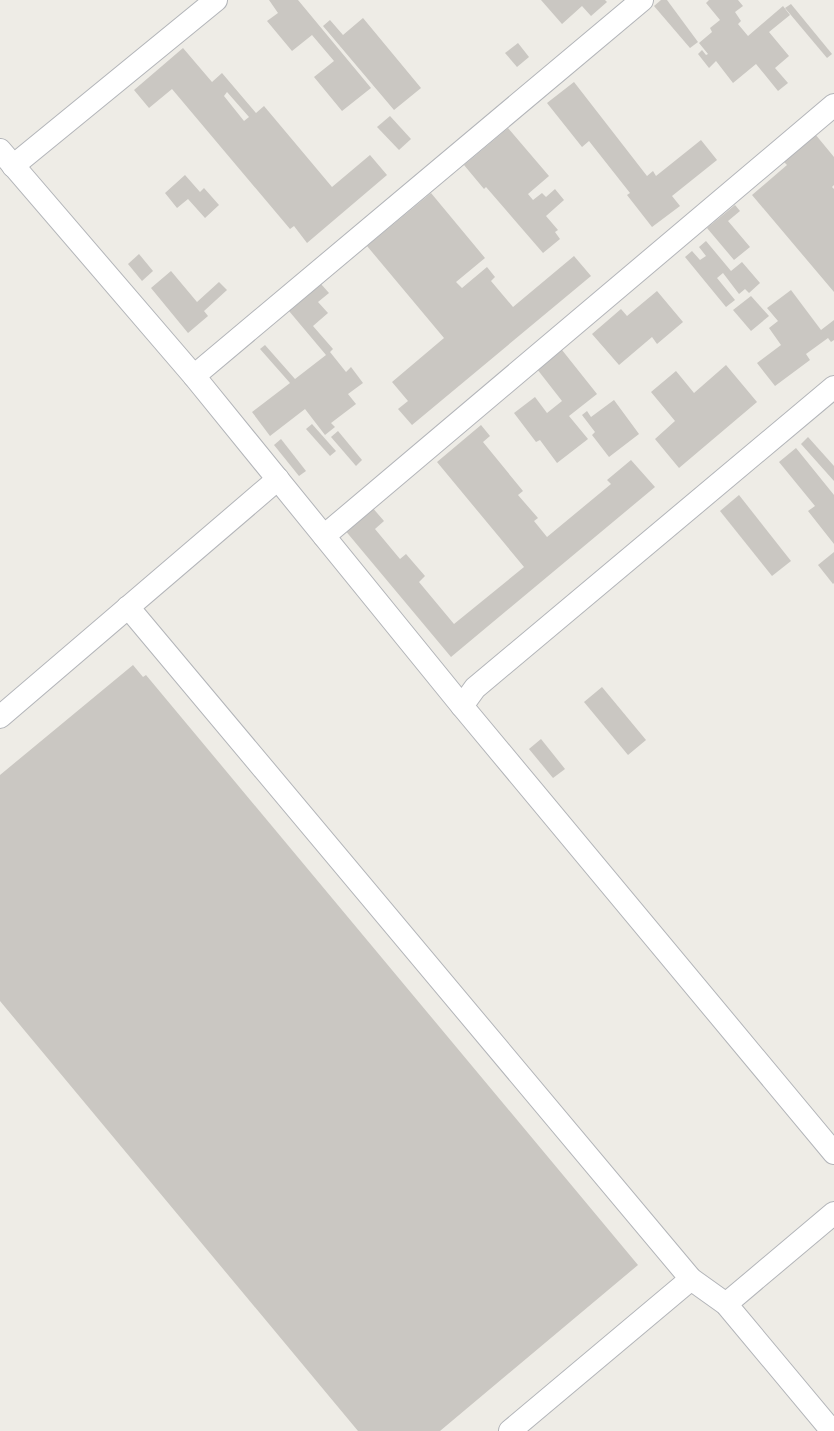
<svg xmlns="http://www.w3.org/2000/svg" width="834" height="1431" font-family="Inter,sans-serif">
	<style>
		.building { fill: #cac7c2; fill-rule: evenodd }
		.lines { fill: none; stroke-linecap: round; stroke-linejoin: round }
		.minor-casing { stroke: #b3b5b9; stroke-width: 24 }
		.minor { stroke: #fff; stroke-width: 22 }
	</style>
	<rect width="100%" height="100%" fill="#eeece6"/>
	<g class="building">
		<polygon points="269,0 298,0 371,88 342,111 314,77 334,61 312,35 292,51 267,21 278,13"/>
		<polygon points="541,0 605,0 607,2 591,16 582,6 562,24"/>
		<polygon points="661,0 667,0 698,42 690,48 654,6"/>
		<polygon points="709,0 738,0 743,6 735,12 741,21 738,24 748,36 783,6 790,15 769,32 789,56 775,68 788,83 778,91 756,64 733,83 716,61 709,68 698,54 702,50 706,55 708,54 699,43 712,32 710,28 720,20 706,3"/>
		<polygon points="791,4 832,54 827,58 785,8"/>
		<polygon points="363,18 421,88 394,110 323,26 330,20 343,35"/>
		<polygon points="518,43 529,57 517,67 505,53"/>
		<path d="M183,48L212,82L222,73L256,113L264,106L332,187L370,155L387,175L307,243L294,226L290,229L172,89L149,108L134,90ZM227,92L249,117L244,121L224,96Z"/>
		<polygon points="574,82 647,176 653,171 656,176 701,140 717,160 672,196 680,206 652,227 627,195 630,193 589,141 582,147 547,103"/>
		<polygon points="390,116 411,139 399,150 377,127"/>
		<polygon points="508,128 549,176 528,194 533,200 542,193 546,197 555,189 564,200 546,216 558,230 555,232 560,239 543,253 486,187 484,189 464,165"/>
		<polygon points="815,134 834,157 834,185 832,187 834,189 834,292 752,195 787,165 783,161"/>
		<polygon points="185,175 200,192 204,188 219,205 205,218 188,199 177,208 165,193"/>
		<polygon points="431,193 485,258 456,282 462,288 487,267 495,277 491,281 513,307 574,256 591,276 412,425 398,409 408,401 392,382 444,338 367,246"/>
		<polygon points="735,205 740,211 728,221 750,247 734,260 707,228"/>
		<polygon points="706,241 731,271 742,262 760,283 749,293 745,289 739,294 723,273 717,278 735,300 726,307 685,257 692,251 700,260 706,256 699,247"/>
		<polygon points="139,254 153,271 142,281 128,264"/>
		<polygon points="171,271 197,302 219,282 227,290 204,311 208,316 188,333 151,288"/>
		<polygon points="321,284 329,293 318,302 328,313 313,326 333,349 330,352 346,372 351,367 363,383 348,394 356,404 331,423 335,427 325,435 305,409 270,436 252,412 290,383 260,349 265,345 295,379 326,355 289,311"/>
		<polygon points="791,290 821,330 834,320 834,340 831,342 828,338 806,354 810,360 775,386 757,363 781,345 769,328 778,321 767,308"/>
		<polygon points="657,291 683,322 657,344 652,337 619,365 592,334 621,309 627,316"/>
		<polygon points="751,296 769,316 751,331 733,310"/>
		<polygon points="562,350 597,394 569,416 588,439 557,463 540,440 536,442 514,413 535,397 547,413 562,401 537,369"/>
		<polygon points="726,365 757,402 679,468 655,439 675,421 651,392 676,371 694,393"/>
		<polygon points="614,400 639,434 609,457 592,435 595,432 582,415 587,411 591,417"/>
		<polygon points="312,424 336,451 330,456 306,429"/>
		<polygon points="481,425 490,436 483,442 523,491 518,495 538,518 534,521 547,537 611,484 607,480 631,460 655,487 451,657 344,529 371,506 384,521 375,529 400,559 406,554 425,576 419,582 454,624 524,567 437,462"/>
		<polygon points="338,431 362,460 356,466 331,437"/>
		<polygon points="808,437 834,466 834,481 801,444"/>
		<polygon points="281,439 306,471 299,476 274,445"/>
		<polygon points="796,448 834,495 834,544 808,511 815,506 779,462"/>
		<polygon points="739,495 791,561 772,576 720,511"/>
		<polygon points="834,552 834,583 833,584 818,565"/>
		<polygon points="133,665 143,677 146,675 638,1265 440,1431 358,1431 0,1001 0,775"/>
		<polygon points="602,687 646,740 628,755 584,702"/>
		<polygon points="541,739 565,769 553,778 529,749"/>
	</g>
	<g class="lines">
		<defs>
			<g id="minor">
				<polyline points="0,150 194,376 462,706 834,1153"/>
				<polyline points="13,166 216,0"/>
				<polyline points="194,376 642,0"/>
				<polyline points="324,536 834,105"/>
				<polyline points="128,607 691,1279 726,1304 832,1431"/>
				<polyline points="462,706 475,688 834,387"/>
				<polyline points="0,717 278,479"/>
				<polyline points="726,1304 834,1213"/>
				<polyline points="510,1431 691,1279"/>
			</g>
		</defs>
		<use href="#minor" class="minor-casing"/>
		<use href="#minor" class="minor"/>
	</g>
</svg>
